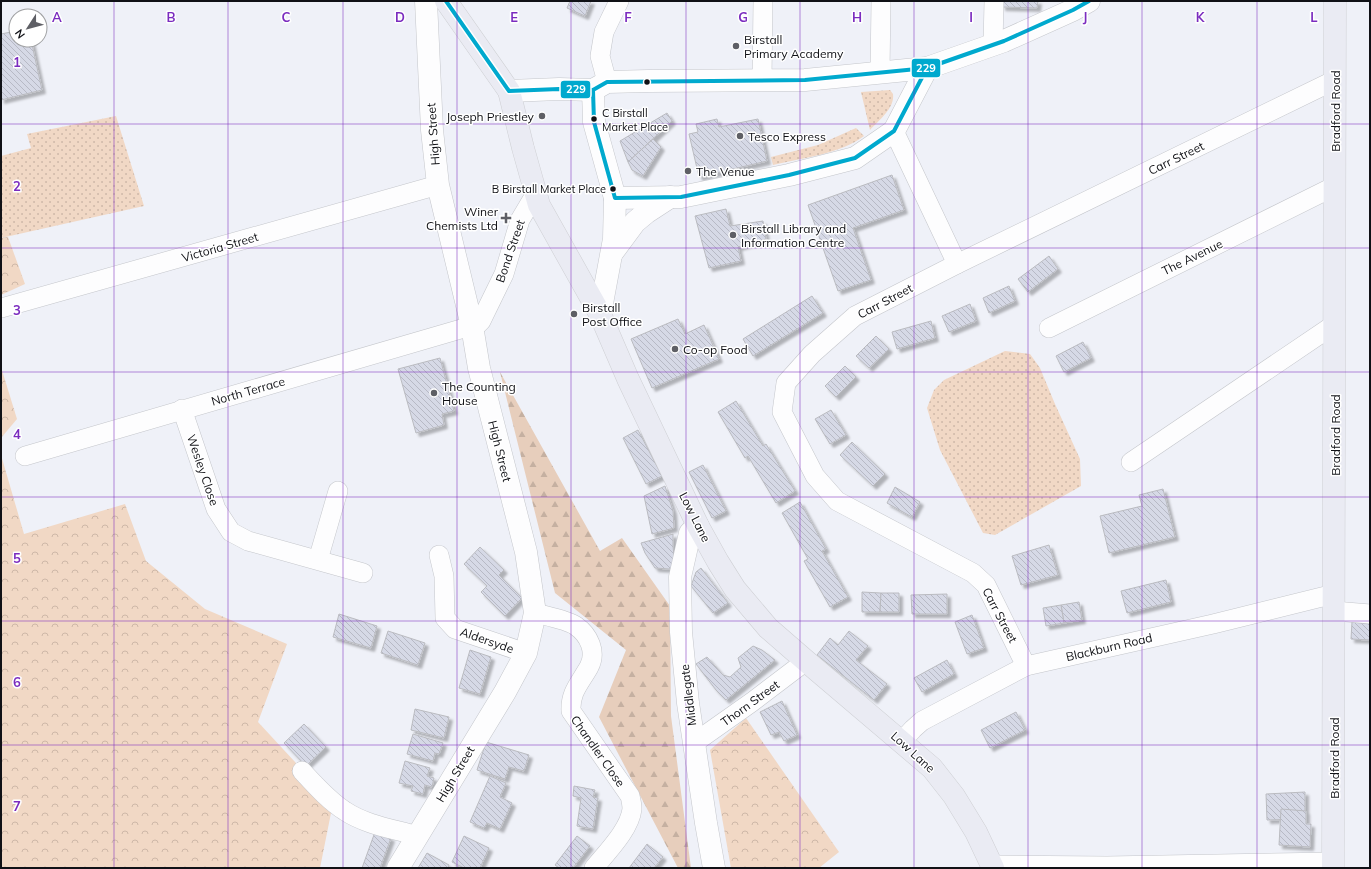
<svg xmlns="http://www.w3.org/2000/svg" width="1371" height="869" font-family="Mulish,sans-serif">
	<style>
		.grass { fill: url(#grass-dots) }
		.forest { fill: url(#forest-firs) }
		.park { fill: url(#park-crowns) }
		.building { fill: url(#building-back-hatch); stroke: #babbc0; filter: url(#shadow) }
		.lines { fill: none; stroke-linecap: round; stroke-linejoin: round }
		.street-casing { stroke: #c4c6cb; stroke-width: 20 }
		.secondary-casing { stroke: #c4c6cb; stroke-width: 23 }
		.primary-casing { stroke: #cecfd3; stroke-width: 23 }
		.street { stroke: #fdfdfe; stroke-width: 19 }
		.secondary { stroke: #fdfdfe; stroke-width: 22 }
		.primary { stroke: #eaebf3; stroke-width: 22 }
		.bus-1-casing { stroke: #fff; stroke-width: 7 }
		.bus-1 { stroke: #00a9ce; stroke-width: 4 }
		.grid { fill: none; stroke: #7b2cbf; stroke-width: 1; stroke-opacity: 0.55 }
		.poi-dot { fill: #5e5f65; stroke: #fff; stroke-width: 1.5 }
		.bus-dot { fill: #101116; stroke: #fff; stroke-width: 1.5 }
		.labels { text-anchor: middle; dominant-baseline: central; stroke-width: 3; stroke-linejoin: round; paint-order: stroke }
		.bus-label { font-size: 11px; fill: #101116; stroke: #fff; text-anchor: start }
		.poi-label { font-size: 12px; fill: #101116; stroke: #fff; text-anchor: start }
		.street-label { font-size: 12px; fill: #101116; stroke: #fff }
		.grid-label { font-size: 13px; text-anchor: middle; font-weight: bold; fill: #7b2cbf; stroke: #fff; stroke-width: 3; stroke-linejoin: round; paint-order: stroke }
		.line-badge { stroke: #fff; stroke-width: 1.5 }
		.badge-label { font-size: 11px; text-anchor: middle; font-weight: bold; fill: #fff }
	</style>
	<defs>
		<pattern id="grass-dots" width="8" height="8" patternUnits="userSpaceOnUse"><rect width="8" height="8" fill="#f1d8c5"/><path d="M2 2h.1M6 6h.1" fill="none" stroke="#ceb8a8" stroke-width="1.8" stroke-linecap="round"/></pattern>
		<pattern id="forest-firs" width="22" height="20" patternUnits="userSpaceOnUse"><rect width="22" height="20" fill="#e7cebc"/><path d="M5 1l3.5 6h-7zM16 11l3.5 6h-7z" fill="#c5b0a1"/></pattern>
		<pattern id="park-crowns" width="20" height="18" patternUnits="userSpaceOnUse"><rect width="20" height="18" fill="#f1d8c5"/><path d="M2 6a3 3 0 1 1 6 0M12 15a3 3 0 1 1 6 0" fill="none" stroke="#ceb8a8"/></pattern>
		<pattern id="building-back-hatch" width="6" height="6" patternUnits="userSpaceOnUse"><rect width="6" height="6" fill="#d6d9e6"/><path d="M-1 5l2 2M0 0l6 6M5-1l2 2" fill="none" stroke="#b7b9c5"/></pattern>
		<filter id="shadow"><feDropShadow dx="3.5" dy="3.5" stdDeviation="1" flood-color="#0004"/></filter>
	</defs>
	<rect width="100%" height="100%" fill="#eff1f8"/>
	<g class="grass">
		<path d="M890,90L893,94C895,108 879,120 870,130L861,92Z"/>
		<polygon points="116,116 144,206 1,238 1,156 31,148 27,134"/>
		<path d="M856,128L864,136C840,154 802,158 773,165L771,157L818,145Z"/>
		<polygon points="1005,351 1030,354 1040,368 1055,404 1080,459 1081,486 995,535 983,533 940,450 927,408 934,390 944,380"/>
	</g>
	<polygon class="forest" points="500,372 600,551 622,538 670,606 671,716 691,868 678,868 599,717 626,650 555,593"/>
	<g class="park">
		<polygon points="8,237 25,284 1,295 1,238"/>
		<polygon points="1,367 17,419 1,438"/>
		<polygon points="1,455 24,534 125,504 146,561 205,609 287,644 258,722 333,803 320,868 1,868"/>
		<polygon points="746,718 839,852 819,868 731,868 710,750"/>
	</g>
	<g class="building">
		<polygon points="570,1 591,1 585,16 567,8"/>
		<polygon points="1002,1 1038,1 1037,8 1002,7"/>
		<polygon points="16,31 16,40 31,40 42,90 1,100 1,34"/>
		<polygon points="667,113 672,121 628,162 620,141"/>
		<polygon points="717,119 719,127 758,119 767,161 699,177 689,134 698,132 696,124"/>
		<polygon points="653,139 661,147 643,176 632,170 628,162"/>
		<polygon points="892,175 904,210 853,228 871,280 838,291 808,205"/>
		<polygon points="726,209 730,226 763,221 766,239 738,247 741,261 709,268 695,216"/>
		<polygon points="1049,256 1058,269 1028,292 1018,279"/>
		<polygon points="1009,286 1015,301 989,313 983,298"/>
		<polygon points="812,296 823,313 753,356 743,339"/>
		<polygon points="970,304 976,321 949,332 942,316"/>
		<polygon points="678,319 685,334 704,325 719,359 652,388 631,339"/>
		<polygon points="931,321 935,338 897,349 892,332"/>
		<polygon points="876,336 889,349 869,368 856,356"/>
		<polygon points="1083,342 1091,358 1064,372 1056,356"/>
		<polygon points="440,358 454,411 442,414 444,425 416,433 398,369"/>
		<polygon points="845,366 856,377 836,397 825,386"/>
		<polygon points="736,401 763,446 766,444 795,491 776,503 748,456 745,458 718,412"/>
		<polygon points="831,410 846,435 830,444 815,419"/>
		<polygon points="638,430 662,476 646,484 623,438"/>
		<polygon points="852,442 885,474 873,486 840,455"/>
		<polygon points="703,465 726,511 712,518 689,472"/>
		<polygon points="665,486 673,511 674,528 652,534 644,496"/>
		<polygon points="895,487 920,502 912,517 887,503"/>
		<polygon points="1163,489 1175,537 1109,553 1100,516 1142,506 1139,495"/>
		<polygon points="800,502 826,549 822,551 848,597 830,607 804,561 808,559 782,513"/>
		<polygon points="673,534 673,546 675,566 669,569 655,568 645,553 641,543"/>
		<polygon points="1049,545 1058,575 1021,585 1012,556"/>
		<polygon points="480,547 504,570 499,575 522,598 505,616 481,592 487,586 464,564"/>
		<polygon points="701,568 728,603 713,613 691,586 696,572"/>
		<polygon points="1166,580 1171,602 1127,613 1121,591"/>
		<polygon points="862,592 881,593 880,612 862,612"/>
		<polygon points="881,593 899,593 899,612 880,612"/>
		<polygon points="947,594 947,614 912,614 911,595"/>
		<polygon points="1079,602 1082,620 1064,623 1061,605"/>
		<polygon points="1061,605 1064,623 1046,626 1043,608"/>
		<polygon points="339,614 377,626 371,648 333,637"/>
		<polygon points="972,615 984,648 967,654 955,622"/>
		<polygon points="1352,622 1370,624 1370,640 1351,639"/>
		<polygon points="388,631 425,643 418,665 381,653"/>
		<polygon points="849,631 868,646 856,660 887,684 874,700 817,655 830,638 838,645"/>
		<polygon points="753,646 762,650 775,660 726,700 716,690 696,664 707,657 723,675 730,677 741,667 738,658"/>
		<polygon points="470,650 491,657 480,694 459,688"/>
		<polygon points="947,660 954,674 922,692 914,678"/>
		<polygon points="782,701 797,735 784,741 779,732 771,735 760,712"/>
		<polygon points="415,709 449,717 444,738 411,730"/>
		<polygon points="1016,712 1025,730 990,748 981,730"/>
		<polygon points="304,724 326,747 306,766 284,743"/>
		<polygon points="413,734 443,743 439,754 435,753 433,761 407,754"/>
		<polygon points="486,742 529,755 524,771 509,767 505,779 477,770"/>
		<polygon points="405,761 430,768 427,776 434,778 432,787 425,785 423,794 411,791 413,786 399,783"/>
		<polygon points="490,776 506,783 500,797 512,803 500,829 487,823 484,828 470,822"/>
		<polygon points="574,786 595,790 593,797 598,798 593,829 577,826 581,798 573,796"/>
		<polygon points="1305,792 1305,819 1267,820 1266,794"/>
		<polygon points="1281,809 1306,811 1306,824 1311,824 1310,847 1279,845"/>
		<polygon points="375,832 391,838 380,868 362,868"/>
		<polygon points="464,836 489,848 480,868 464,868 452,862"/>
		<polygon points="577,836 590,846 573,868 559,868 555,865"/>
		<polygon points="647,844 663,857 654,868 629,868"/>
		<polygon points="427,853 449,865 448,868 418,868"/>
	</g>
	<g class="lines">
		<defs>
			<g id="street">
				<polyline points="993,45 994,1"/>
				<polyline points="880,73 881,1"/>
				<polyline points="762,80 763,1"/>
				<polyline points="607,82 600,56 604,32 619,1"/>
				<polyline points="894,131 957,264"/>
				<polyline points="1,308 438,185"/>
				<polyline points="1049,328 1335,186"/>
				<polyline points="182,409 216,509 231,532 248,541 363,573"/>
				<polyline points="25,456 478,324 481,321 504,274 520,220 536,193"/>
				<polyline points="1131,462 1335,324"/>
				<polyline points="439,555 444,576 445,618 455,629 526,653"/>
				<polyline points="318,560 338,491"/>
				<polyline points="1334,611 1370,614"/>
				<path d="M535,613C546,616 568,620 576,626C589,635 597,652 589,667C580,683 570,692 571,711L630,796C631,800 632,805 632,809C630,829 607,852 594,868"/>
				<polyline points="1026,666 986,585 973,573 837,501 815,476 782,412 786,383 812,354 855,316 957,264 1335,80"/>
				<polyline points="902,741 913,729 922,721 1026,666 1213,624 1334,594"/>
				<polyline points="694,743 752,702 806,661"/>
				<path d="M302,771C315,785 329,801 345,811C366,825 394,829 418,836"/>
				<polyline points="992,865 1107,866 1333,862"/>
			</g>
			<g id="secondary">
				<polyline points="593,90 594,122 615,198 614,239 600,314"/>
				<polyline points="509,91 559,89 593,90 607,82 648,81 805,80 927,68 1004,41 1073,10 1089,1"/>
				<polyline points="615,198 681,197 789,175 855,158 894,131 927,68"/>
				<polyline points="612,253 635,222 647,212 670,197"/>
				<polyline points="698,526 690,533 680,577 681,632 688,703 706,823 714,868"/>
				<polyline points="398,868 505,692 526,653 535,613 526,552 479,368 472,326 438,185 432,130 426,1"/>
			</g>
			<g id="primary">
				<polyline points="446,1 509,91 523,148 539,205 600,314 628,379 698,526 718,562 735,589 768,628 806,661 932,768 954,796 976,832 993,868"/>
				<polyline points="1333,868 1335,1"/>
			</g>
		</defs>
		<use href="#street" class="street-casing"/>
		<use href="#secondary" class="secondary-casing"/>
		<use href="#primary" class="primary-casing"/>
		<use href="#street" class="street"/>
		<use href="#secondary" class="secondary"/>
		<use href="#primary" class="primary"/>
		<defs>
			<g id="bus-1">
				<polyline points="446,1 509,91 559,89 593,90 607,82 805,80 927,68 1004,41 1073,10 1089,1"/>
				<polyline points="593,90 594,122 615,198 681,197 789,175 855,158 894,131 927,68"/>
			</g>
		</defs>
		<use href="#bus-1" class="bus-1-casing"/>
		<use href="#bus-1" class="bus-1"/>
	</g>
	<path class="grid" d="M114,1V868M228,1V868M343,1V868M457,1V868M571,1V868M686,1V868M800,1V868M914,1V868M1028,1V868M1142,1V868M1257,1V868M1,124H1370M1,248H1370M1,372H1370M1,497H1370M1,621H1370M1,745H1370"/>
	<g class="poi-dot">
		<circle cx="736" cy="46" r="4"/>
		<circle cx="542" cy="116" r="4"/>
		<circle cx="740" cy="136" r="4"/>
		<circle cx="688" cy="171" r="4"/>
		<path d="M504 212h4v4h4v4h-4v4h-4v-4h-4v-4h4z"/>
		<circle cx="733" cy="235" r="4"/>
		<circle cx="574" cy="314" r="4"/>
		<circle cx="675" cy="349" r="4"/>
		<circle cx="434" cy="393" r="4"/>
	</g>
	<g class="bus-dot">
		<circle cx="647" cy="82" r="3.5"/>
		<circle cx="594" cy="119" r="3.5"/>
		<circle cx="613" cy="189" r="3.5"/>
	</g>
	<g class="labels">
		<g class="bus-label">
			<text x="602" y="113">C Birstall<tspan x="602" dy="14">Market Place</tspan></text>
			<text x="606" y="189" text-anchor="end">B Birstall Market Place</text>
		</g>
		<g class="poi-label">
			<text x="744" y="39">Birstall<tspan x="744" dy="14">Primary Academy</tspan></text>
			<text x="534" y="116" text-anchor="end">Joseph Priestley</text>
			<text x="748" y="136">Tesco Express</text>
			<text x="696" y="171">The Venue</text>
			<text x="498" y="211" text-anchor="end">Winer<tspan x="498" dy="14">Chemists Ltd</tspan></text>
			<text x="741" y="228">Birstall Library and<tspan x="741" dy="14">Information Centre</tspan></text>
			<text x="582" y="307">Birstall<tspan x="582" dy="14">Post Office</tspan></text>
			<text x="683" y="349">Co-op Food</text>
			<text x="442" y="386">The Counting<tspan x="442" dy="14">House</tspan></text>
		</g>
		<g class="street-label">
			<text transform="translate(1335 111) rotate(-90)">Bradford Road</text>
			<text transform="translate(433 134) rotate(-94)">High Street</text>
			<text transform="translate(1176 158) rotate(-26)">Carr Street</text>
			<text transform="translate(220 247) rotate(-16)">Victoria Street</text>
			<text transform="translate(510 251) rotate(-71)">Bond Street</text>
			<text transform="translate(1192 257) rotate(-26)">The Avenue</text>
			<text transform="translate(885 301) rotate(-28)">Carr Street</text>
			<text transform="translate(248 391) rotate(-16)">North Terrace</text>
			<text transform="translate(1335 435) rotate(-90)">Bradford Road</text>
			<text transform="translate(500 451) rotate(76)">High Street</text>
			<text transform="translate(203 470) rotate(71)">Wesley Close</text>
			<text transform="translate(695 517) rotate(63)">Low Lane</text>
			<text transform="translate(1000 615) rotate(62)">Carr Street</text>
			<text transform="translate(487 640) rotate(19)">Aldersyde</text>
			<text transform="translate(1109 647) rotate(-13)">Blackburn Road</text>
			<text transform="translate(688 695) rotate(-97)">Middlegate</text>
			<text transform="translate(750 703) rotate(-36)">Thorn Street</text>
			<text transform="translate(598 751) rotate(55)">Chandler Close</text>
			<text transform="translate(913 752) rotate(42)">Low Lane</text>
			<text transform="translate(1334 758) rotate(-90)">Bradford Road</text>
			<text transform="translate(455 774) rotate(-59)">High Street</text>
		</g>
	</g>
	<g class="grid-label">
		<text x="57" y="22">A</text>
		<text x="171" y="22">B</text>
		<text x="286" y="22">C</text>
		<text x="400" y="22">D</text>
		<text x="514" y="22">E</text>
		<text x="628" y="22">F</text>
		<text x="743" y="22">G</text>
		<text x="857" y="22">H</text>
		<text x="971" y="22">I</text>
		<text x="1085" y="22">J</text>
		<text x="1200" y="22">K</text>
		<text x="1314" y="22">L</text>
		<text x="17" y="67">1</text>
		<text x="17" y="191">2</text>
		<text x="17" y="315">3</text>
		<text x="17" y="439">4</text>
		<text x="17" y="563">5</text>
		<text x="17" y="687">6</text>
		<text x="17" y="811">7</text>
	</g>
	<g class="line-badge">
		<rect x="911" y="58" width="30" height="20" rx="4" fill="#00a9ce"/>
		<rect x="560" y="80" width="31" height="19" rx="4" fill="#00a9ce"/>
	</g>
	<g class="badge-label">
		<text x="926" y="72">229</text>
		<text x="576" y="93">229</text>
	</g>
	<rect width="1371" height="869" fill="none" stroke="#101116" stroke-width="4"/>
	<g transform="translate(28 28) rotate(234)"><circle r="19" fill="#ffffff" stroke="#9fa0a2"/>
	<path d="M0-3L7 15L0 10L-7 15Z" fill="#5e5f65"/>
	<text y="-6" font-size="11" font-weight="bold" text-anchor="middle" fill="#101116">N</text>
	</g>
</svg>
